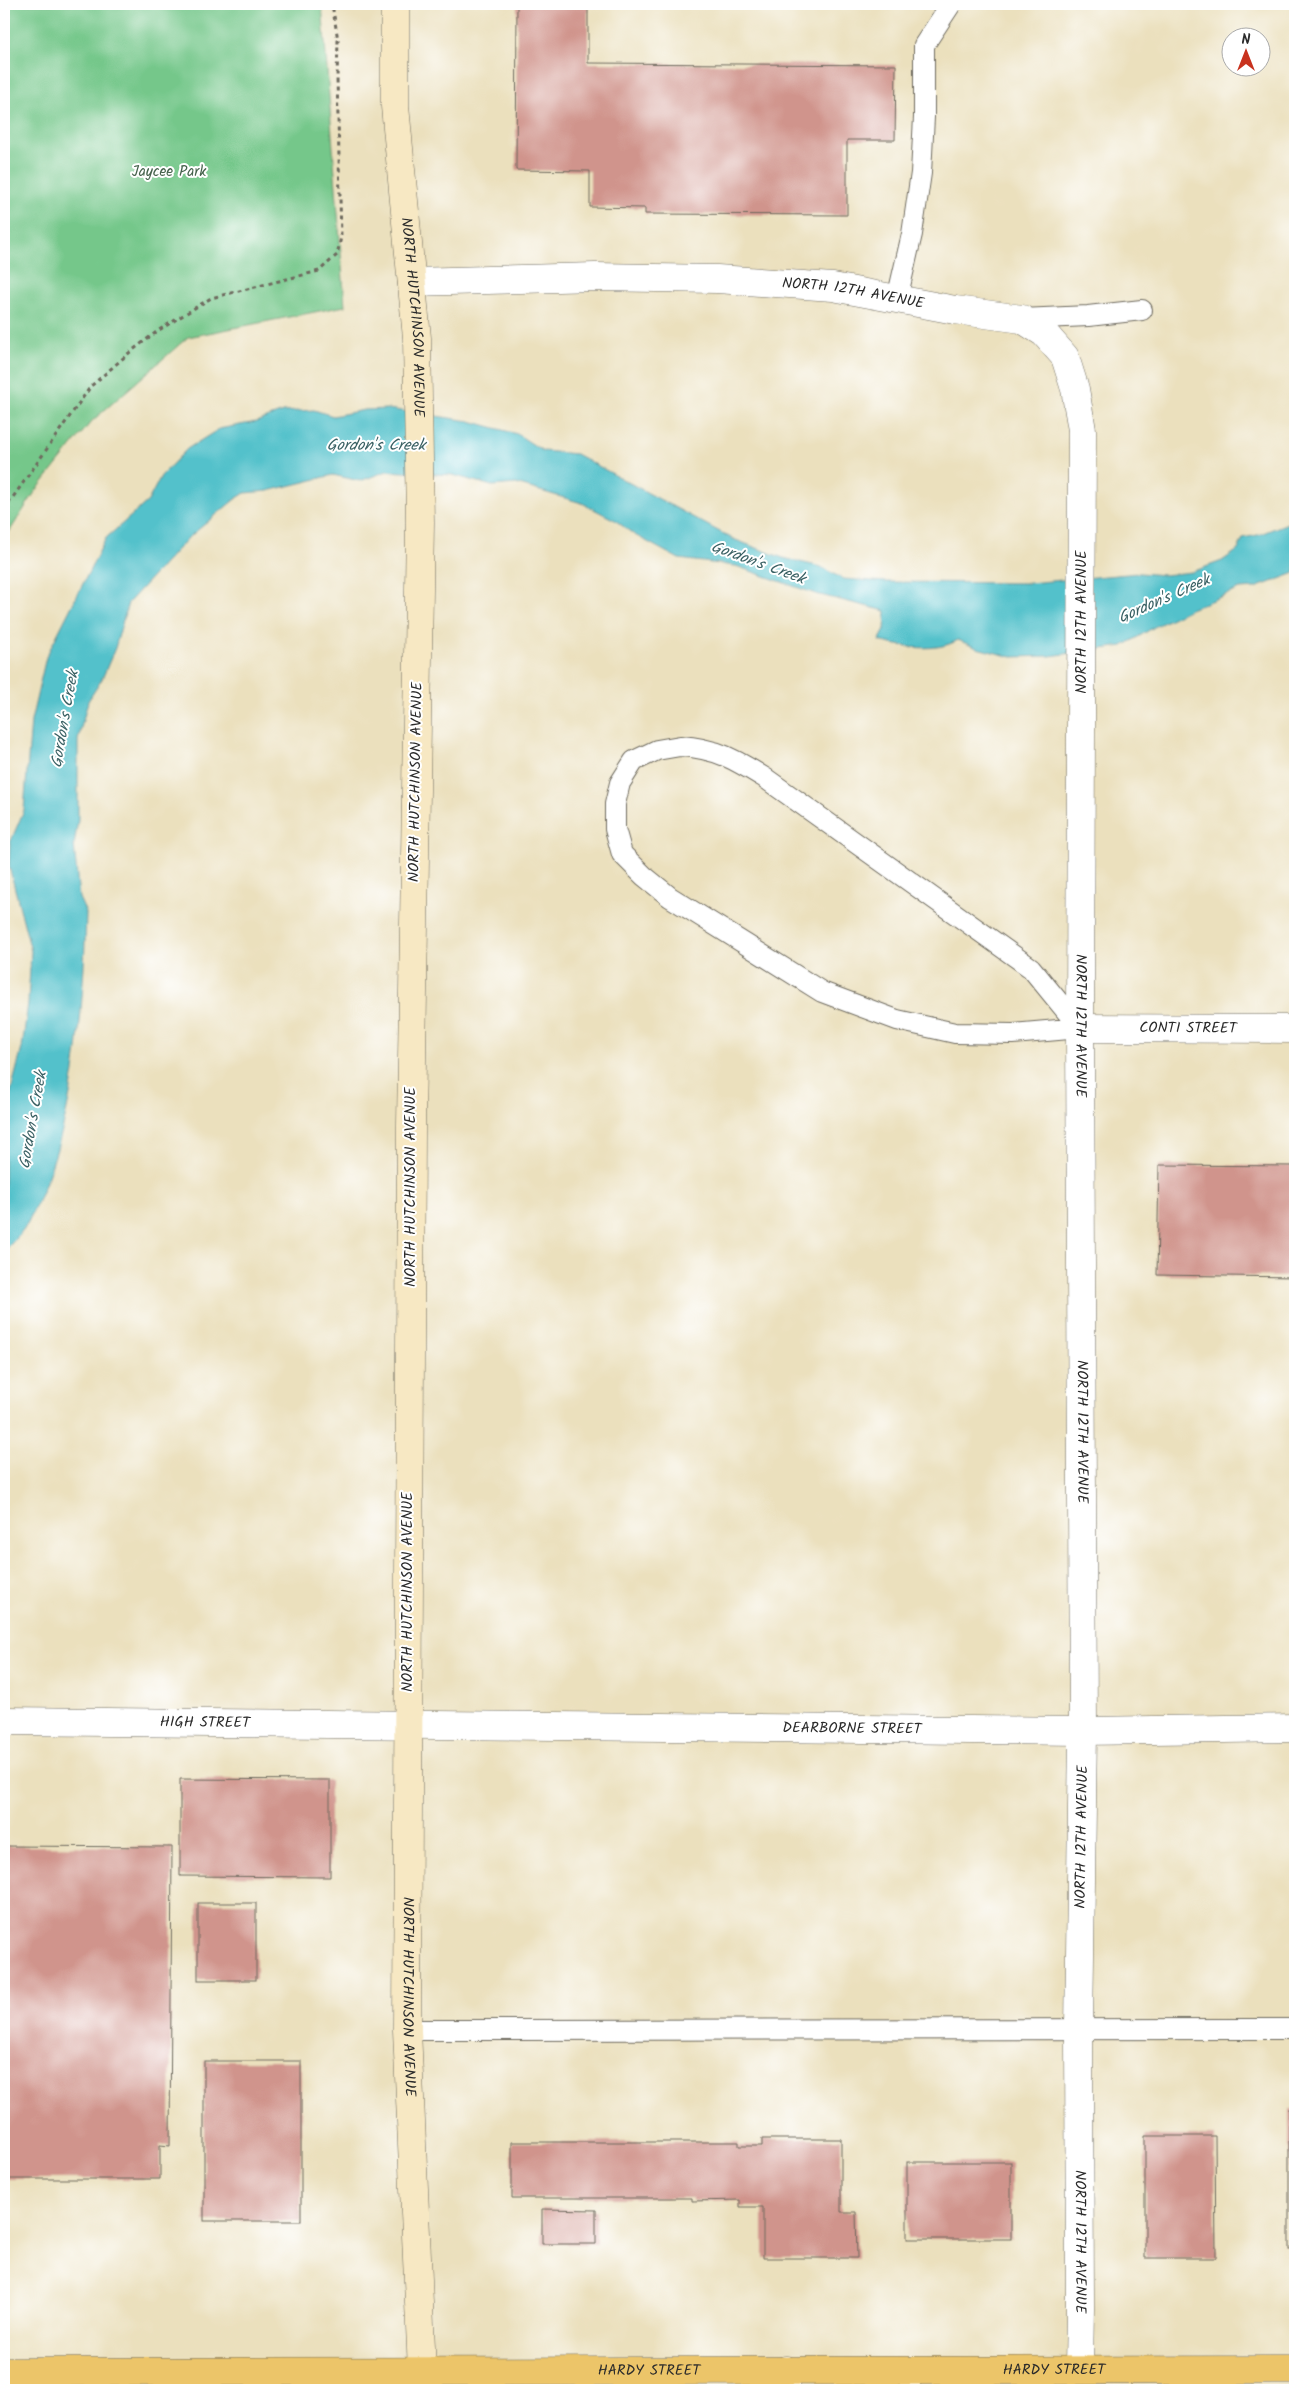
<svg xmlns="http://www.w3.org/2000/svg" width="1299" height="2394" font-family="Kalam,sans-serif">
	<style>
		.green { fill: #75c78a; stroke: #50795a }
		.water { fill: #53c1cb; stroke: #3f767b }
		.building { fill: #d0948c }
		.lines { fill: none; stroke-linecap: round; stroke-linejoin: round }
		.lane-casing { stroke: #6e6a5e; stroke-width: 22 }
		.street-casing { stroke: #6e6a5e; stroke-width: 29 }
		.secondary-casing { stroke: #6e6a5e; stroke-width: 29 }
		.primary-casing { stroke: #6e6a5e; stroke-width: 29 }
		.path { stroke: #6e6a5e; stroke-width: 3; stroke-dasharray: 4 4; stroke-linecap: butt }
		.lane { stroke: #fff; stroke-width: 20 }
		.street { stroke: #fff; stroke-width: 28 }
		.secondary { stroke: #f7e8c3; stroke-width: 28 }
		.primary { stroke: #ecc569; stroke-width: 28 }
		.labels { text-anchor: middle; dominant-baseline: central; stroke-width: 4; stroke-linejoin: round; paint-order: stroke }
		.park-label { font-size: 15px; fill: #45624c; stroke: #fff }
		.street-label { font-size: 15px; fill: #2b2b2b; stroke: #fff }
		.water-label { font-size: 16px; font-style: italic; fill: #396063; stroke: #fff }
	</style>
	<rect width="100%" height="100%" fill="#fff"/>
	<filter id="ink" filterUnits="userSpaceOnUse"><feTurbulence type="fractalNoise" baseFrequency=".02" numOctaves="2"/><feDisplacementMap in="SourceGraphic" scale="10" xChannelSelector="R" yChannelSelector="G"/><feConvolveMatrix kernelMatrix="1 2 1 2 8 2 1 2 1" color-interpolation-filters="sRGB"/></filter>
	<filter id="wash" filterUnits="userSpaceOnUse"><feTurbulence type="fractalNoise" baseFrequency=".0096" numOctaves="4" result="noise"/><feDisplacementMap in="SourceGraphic" scale="20" xChannelSelector="R" yChannelSelector="G"/><feGaussianBlur stdDeviation="1.12" result="paint"/><feColorMatrix in="noise" values="0 0 0 0 0 0 0 0 0 0 0 0 0 0 0 0 0 1.4 0 .05"/><feComposite in="paint" operator="in"/></filter>
	<g filter="url(#wash)">
		<rect width="100%" height="100%" fill="#ebe0bd"/>
		<polygon class="green" points="4,4 322,4 345,306 188,337 91,422 35,492 4,540"/>
		<path class="water" d="M388,409L470,421L517,434L543,451L576,454L733,539L783,558L821,567L843,579L886,582L1029,583L1139,573L1164,575L1192,572L1222,561L1238,550L1243,538L1258,535L1295,520V573L1255,588L1240,589L1190,609L1156,626L1123,646L1050,656L1012,657L977,648L958,640C936,653 903,647 879,641L885,630L886,611L816,594L736,566L679,559L633,534L615,520L582,503L516,484L492,486L453,475L387,471L360,481L333,475L268,491L245,493L234,500L188,538L128,603L115,648L102,679L88,701L78,740V820L74,845L79,898L86,913C83,1016 76,1130 28,1222C22,1233 11,1243 4,1252V1118L22,1048L28,1003L31,951L9,866L10,843L24,810L31,721L46,657L106,538L148,501L161,476L187,449L219,429L256,422L283,412L314,410L333,416L364,410Z"/>
		<g id="blocks">
			<g class="building">
				<polygon points="517,4 588,4 588,63 896,65 895,140 847,140 847,215 645,214 645,208 590,207 590,171 516,170"/>
				<polygon points="1159,1165 1295,1166 1295,1277 1157,1275"/>
				<polygon points="180,1779 330,1780 330,1877 180,1876"/>
				<polygon points="4,1846 172,1847 170,2146 160,2145 160,2179 4,2179"/>
				<rect x="198" y="1903" width="58" height="77"/>
				<rect x="204" y="2061" width="97" height="160"/>
				<rect x="1289" y="2109" width="6" height="141"/>
				<polygon points="1145,2136 1215,2136 1216,2258 1145,2258"/>
				<polygon points="762,2139 841,2139 841,2212 856,2212 857,2258 763,2258 763,2207 740,2207 740,2200 692,2201 692,2198 512,2198 512,2142 739,2142 739,2146 762,2146"/>
				<rect x="907" y="2162" width="104" height="77"/>
				<polygon points="542,2209 596,2210 596,2244 542,2244"/>
			</g>
		</g>
	</g>
	<g filter="url(#ink)">
		<use href="#blocks" fill-opacity="0" stroke="#6e6a5e" stroke-width="1"/>
		<g class="lines">
			<defs>
				<g id="lane">
					<polyline points="897,299 912,234 921,173 924,117 924,45 951,4"/>
					<polyline points="1022,319 1088,316 1142,310"/>
					<path d="M680,746C716,748 736,760 765,778L1031,968L1080,1028L1013,1034L955,1033L897,1020L822,992L670,897L644,876L622,854L615,829V804L620,783L634,761L657,750Z"/>
					<polyline points="407,2030 1295,2029"/>
					<polyline points="910,2390 910,2370"/>
				</g>
				<g id="street">
					<path id="s1" d="M412,282L595,277L717,279L833,287L955,310L1022,319L1044,333L1065,357L1075,389L1082,430L1080,1028L1083,1731L1079,2030L1080,2308L1079,2369"/>
					<path id="s2" d="M1080,1028L1295,1029"/>
					<path id="s3" d="M4,1721L1083,1731L1295,1728"/>
					<polyline points="422,2371 422,2390"/>
					<polyline points="786,2390 786,2370"/>
				</g>
				<g id="secondary">
					<path id="s4" d="M395,4V106L417,338L420,522L411,1127L407,2030L422,2371"/>
				</g>
				<g id="primary">
					<path id="s5" d="M4,2372L1295,2370"/>
				</g>
			</defs>
			<use href="#lane" class="lane-casing"/>
			<use href="#street" class="street-casing"/>
			<use href="#secondary" class="secondary-casing"/>
			<use href="#primary" class="primary-casing"/>
			<polyline class="path" points="4,510 91,386 129,353 159,330 211,298 319,271 337,255 341,237 337,78 338,40 332,4"/>
			<use href="#lane" class="lane"/>
			<use href="#street" class="street"/>
			<use href="#secondary" class="secondary"/>
			<use href="#primary" class="primary"/>
		</g>
	</g>
	<g class="labels">
		<g class="park-label">
			<text x="169" y="172">Jaycee Park</text>
		</g>
		<g class="street-label">
			<text stroke="none"><textPath href="#s1" startOffset="442">NORTH 12TH AVENUE</textPath></text>
			<text stroke="none"><textPath href="#s4" startOffset="314">NORTH HUTCHINSON AVENUE</textPath></text>
			<text transform="translate(1082 622) rotate(-90)">NORTH 12TH AVENUE</text>
			<text transform="translate(416 782) rotate(-89)">NORTH HUTCHINSON AVENUE</text>
			<text stroke="none"><textPath href="#s1" startOffset="1342">NORTH 12TH AVENUE</textPath></text>
			<text stroke="none"><textPath href="#s2" startOffset="108">CONTI STREET</textPath></text>
			<text transform="translate(411 1187) rotate(-90)">NORTH HUTCHINSON AVENUE</text>
			<text stroke="none"><textPath href="#s1" startOffset="1748">NORTH 12TH AVENUE</textPath></text>
			<text transform="translate(408 1592) rotate(-90)">NORTH HUTCHINSON AVENUE</text>
			<text stroke="none"><textPath href="#s3" startOffset="201">HIGH STREET</textPath></text>
			<text stroke="none"><textPath href="#s3" startOffset="848">DEARBORNE STREET</textPath></text>
			<text transform="translate(1082 1837) rotate(-89)">NORTH 12TH AVENUE</text>
			<text stroke="none"><textPath href="#s4" startOffset="1994">NORTH HUTCHINSON AVENUE</textPath></text>
			<text stroke="none"><textPath href="#s1" startOffset="2558">NORTH 12TH AVENUE</textPath></text>
			<text stroke="none"><textPath href="#s5" startOffset="1050">HARDY STREET</textPath></text>
			<text stroke="none"><textPath href="#s5" startOffset="645">HARDY STREET</textPath></text>
		</g>
		<g class="water-label">
			<text x="376" y="445">Gordon's Creek</text>
			<text transform="translate(758 563) rotate(20)">Gordon's Creek</text>
			<text transform="translate(1164 599) rotate(-24)">Gordon's Creek</text>
			<text transform="translate(65 719) rotate(-80)">Gordon's Creek</text>
			<text transform="translate(33 1120) rotate(-80)">Gordon's Creek</text>
		</g>
	</g>
	<rect width="1299" height="2394" fill="none" stroke="#fff" stroke-width="20"/>
	<g transform="translate(1246 52)"><circle r="24" fill="#ffffff" stroke="#aaaaaa"/>
	<path d="M0-4L9 19L0 12L-9 19Z" fill="#c8321e"/>
	<text y="-8" font-size="14" font-weight="bold" text-anchor="middle" fill="#2b2b2b">N</text>
	</g>
</svg>
